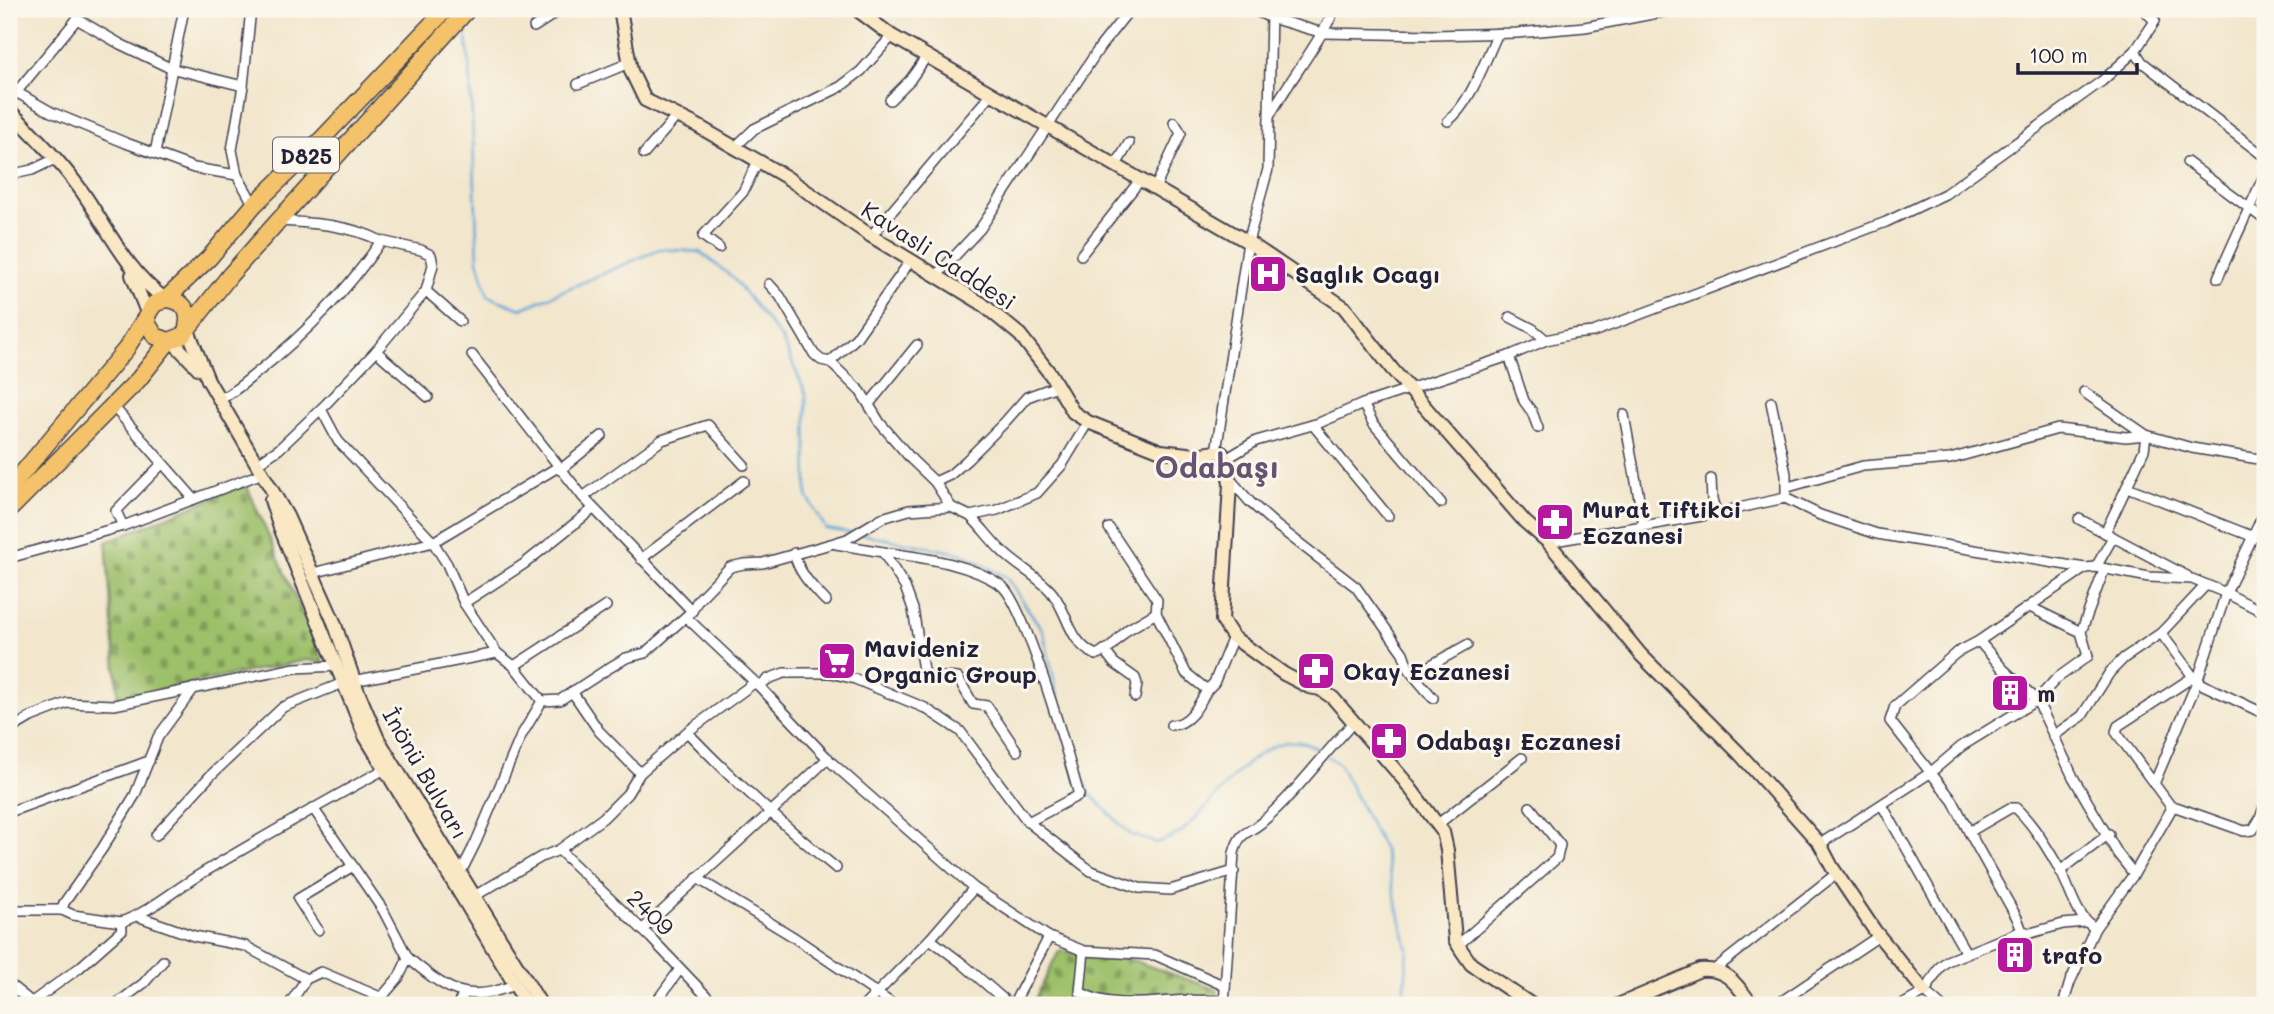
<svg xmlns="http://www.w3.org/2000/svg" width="2274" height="1014" font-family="Mali,sans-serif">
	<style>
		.cemetery { fill: url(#cemetery-stones); stroke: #607152; stroke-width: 2 }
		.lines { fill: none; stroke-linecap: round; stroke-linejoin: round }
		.stream { stroke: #60a6d6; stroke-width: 2.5 }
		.street-casing { stroke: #413f51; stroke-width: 12 }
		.secondary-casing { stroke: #413f51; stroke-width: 16 }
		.highway-casing { stroke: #413f51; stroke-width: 19 }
		.street { stroke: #fff; stroke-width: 9 }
		.secondary { stroke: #fae7c3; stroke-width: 12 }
		.highway { stroke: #f3c26a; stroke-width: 16 }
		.labels { text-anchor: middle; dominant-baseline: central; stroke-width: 6; stroke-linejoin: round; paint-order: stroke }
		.shield { fill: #fbf7ec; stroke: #636270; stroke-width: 2 }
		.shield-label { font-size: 21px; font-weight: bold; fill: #22223b }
		.street-label { font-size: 23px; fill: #22223b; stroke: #fbf7ec }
		.poi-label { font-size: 23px; font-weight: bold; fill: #22223b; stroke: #fbf7ec; text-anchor: start }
		.district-label { font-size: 30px; font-weight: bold; fill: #675372; stroke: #fbf7ec }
	</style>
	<defs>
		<pattern id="cemetery-stones" width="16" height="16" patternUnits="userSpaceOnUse" patternTransform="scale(1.75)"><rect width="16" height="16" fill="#9dc06a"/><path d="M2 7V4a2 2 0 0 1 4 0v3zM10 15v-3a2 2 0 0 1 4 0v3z" fill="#809c58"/></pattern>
	</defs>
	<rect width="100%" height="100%" fill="#fbf7ec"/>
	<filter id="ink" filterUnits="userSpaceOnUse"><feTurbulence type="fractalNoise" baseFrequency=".0143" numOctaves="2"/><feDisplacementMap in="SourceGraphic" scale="14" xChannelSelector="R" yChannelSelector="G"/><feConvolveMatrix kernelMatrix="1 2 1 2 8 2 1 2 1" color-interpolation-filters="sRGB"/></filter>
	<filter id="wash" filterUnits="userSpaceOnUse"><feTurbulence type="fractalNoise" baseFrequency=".00686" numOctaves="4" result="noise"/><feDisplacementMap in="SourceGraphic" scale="28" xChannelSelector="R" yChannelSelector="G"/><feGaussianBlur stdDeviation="1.57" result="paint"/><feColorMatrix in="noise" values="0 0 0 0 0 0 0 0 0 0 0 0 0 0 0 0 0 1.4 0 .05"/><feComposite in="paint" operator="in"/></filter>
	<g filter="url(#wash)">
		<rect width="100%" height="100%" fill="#f2e6cc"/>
		<g class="cemetery">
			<polygon points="246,484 324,663 307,660 118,698 106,542"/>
			<polygon points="1059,951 1126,958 1218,990 1217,1005 1032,1005"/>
		</g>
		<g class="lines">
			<g class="stream">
				<polyline points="465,23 470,68 478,260 488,296 521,309 660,249 700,252 732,277 782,339 806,394 807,496 826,529 851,533"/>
				<path d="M861,534L964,554L1006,577L1043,631L1068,742L1091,795L1130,834L1156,843C1164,840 1174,837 1181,832C1217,804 1269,710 1322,752"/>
				<polyline points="1327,756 1339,764 1384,850 1408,951 1404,996 1399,1005"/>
			</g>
		</g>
	</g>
	<g filter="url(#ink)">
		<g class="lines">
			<defs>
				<g id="street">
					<polyline points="251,9 243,86 232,150 237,175 254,205"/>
					<polyline points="1252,9 1271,18 1323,33 1433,35 1517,33 1585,27 1678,9"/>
					<polyline points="77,19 120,44 170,68 243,86"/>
					<polyline points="534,27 562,9"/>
					<polyline points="2135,51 2142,62 2265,157"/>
					<polyline points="578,84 629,63"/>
					<polyline points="16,92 51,112 126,143 194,168 237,175"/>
					<polyline points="890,100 910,80 927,56"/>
					<polyline points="9,101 77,19 79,9"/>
					<path d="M1270,115C1290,79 1317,47 1335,9"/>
					<path d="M1448,121C1471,103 1485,60 1498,33"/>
					<polyline points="734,148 754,129 840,87 861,71 892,36"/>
					<polyline points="155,153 184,9"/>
					<polyline points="644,154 677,116"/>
					<polyline points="2187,162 2265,220"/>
					<polyline points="1116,165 1129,143"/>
					<polyline points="9,175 32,170 55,159"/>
					<polyline points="1155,188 1181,133 1174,122"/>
					<polyline points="871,236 992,93"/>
					<polyline points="719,248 703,236 743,192 758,161"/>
					<polyline points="1081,255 1141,179"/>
					<polyline points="937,275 980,229 1100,47 1130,9"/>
					<path d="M2218,278C2233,242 2250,208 2265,173"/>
					<polyline points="769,284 780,296 814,354 821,360 830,362 861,392 880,423 912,460 935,482 951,507"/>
					<polyline points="426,291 460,321"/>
					<polyline points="1510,317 1533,329 1546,340"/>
					<polyline points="376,351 428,397"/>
					<polyline points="472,355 583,497 692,611"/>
					<polyline points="1509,356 1524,401 1532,412 1538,428"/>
					<polyline points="830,362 856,338 911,260"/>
					<polyline points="2084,392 2146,435 2144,450 2105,533"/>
					<path d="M220,399C235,392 246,381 259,371C305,334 348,290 381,241C350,225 314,223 279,221"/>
					<polyline points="1771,402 1786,474 1786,493"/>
					<polyline points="869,404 917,345"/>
					<polyline points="1363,404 1373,423 1441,503"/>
					<polyline points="112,405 194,499"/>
					<polyline points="321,409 338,441 433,542 447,564 464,603 497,653"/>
					<polyline points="1624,415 1644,526"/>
					<polyline points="1313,425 1388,516"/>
					<polyline points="1216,452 1248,242 1268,169 1271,9"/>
					<polyline points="1226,459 1256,441 1319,423 1363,404 1509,356 1546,340 1573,334 1593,332 1886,222 1945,194 2102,81 2135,51 2155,21 2143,9"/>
					<polyline points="258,463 279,449 324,406 376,351 426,291 433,265 431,255 421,250 381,241"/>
					<polyline points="560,470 602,436"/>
					<polyline points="1229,478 1250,502 1277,526 1356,587 1403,653 1409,670 1433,698"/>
					<polyline points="1711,479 1712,500 1717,513"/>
					<polyline points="935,482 950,475 967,460 1004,423 1027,397 1057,386"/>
					<polyline points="1788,487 1863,466 1950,459 2058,429 2126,437 2146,435 2192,448 2265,460"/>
					<polyline points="2127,487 2254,537"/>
					<polyline points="583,497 662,440 708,425 744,465"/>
					<path d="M970,516C982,527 991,541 1003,552C1018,567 1040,577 1053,594C1069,615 1069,643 1096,655L1111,647L1127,630L1156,613L1157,600L1109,528"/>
					<polyline points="2079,519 2187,576"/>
					<polyline points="123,526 116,511 162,464"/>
					<polyline points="1548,542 1702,516 1785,498 1820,515 1877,534 2085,568 2096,567 2149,577 2192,579 2226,593 2265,613"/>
					<polyline points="836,544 883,552 905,587 913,609 924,676 958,678 973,704 987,706 1017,751"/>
					<path d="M883,552C922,558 967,562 1001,585C1025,603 1069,759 1079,795L1028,822"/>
					<path d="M794,553C799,574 812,586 826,601"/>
					<polyline points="9,558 123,526 263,473"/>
					<polyline points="641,559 744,481"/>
					<polyline points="2096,567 2113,537"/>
					<path d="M2085,568L1979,641L1956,653L1895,706L1890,721L1953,801L1969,832L2010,808H2016C2034,825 2049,850 2061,872C2071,891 2076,917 2095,928"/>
					<polyline points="313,573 433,542 558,467"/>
					<polyline points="464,603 524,564 593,509"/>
					<polyline points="2030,607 2081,632"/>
					<polyline points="1156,613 1186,673 1207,690 1214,683 1233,637"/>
					<polyline points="686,617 759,686 832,763 974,888 1049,937 1084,951 1155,955 1225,986"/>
					<polyline points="2161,633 2197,682 2265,714"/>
					<polyline points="1979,641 2003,669 2037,700 2073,777 2118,854 2134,874"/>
					<polyline points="1104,650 1114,663 1135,678 1137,684 1135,697"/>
					<polyline points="514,666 606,606"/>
					<polyline points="1409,669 1422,670 1467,645"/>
					<polyline points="759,686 768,679 784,673 831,673 855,679 925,708 960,731 1028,822 1091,871 1139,888 1170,890 1234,871"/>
					<polyline points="573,693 599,731 640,773"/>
					<path d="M1171,725C1189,725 1199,705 1207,690"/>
					<polyline points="9,730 31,717 67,703 114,705 295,668 337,666"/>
					<polyline points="687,732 754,683"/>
					<polyline points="2053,736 2082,716 2110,672 2124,658 2161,633 2206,585"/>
					<polyline points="2154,784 2197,682 2226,593 2265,511"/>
					<polyline points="1882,805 1966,953"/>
					<polyline points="313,808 383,910 408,958"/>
					<polyline points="2172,808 2116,732 2118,726 2193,677"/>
					<polyline points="9,812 149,761"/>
					<polyline points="1438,824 1522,758"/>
					<polyline points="1969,832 2017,918 2022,931 2031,933 2063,924 2085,922"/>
					<polyline points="156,835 210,776 283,707 343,683 497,653 514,666 542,701 560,700 609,668 626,658 645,653 692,611 698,600 730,567 744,564 763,563 834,543 847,539 882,518 909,510 951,507 970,516 997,510 1037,493 1062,465 1088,422"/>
					<polyline points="1820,844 1930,773 1962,746 2037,700 2056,679 2088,656 2081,632 2104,570"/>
					<polyline points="559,850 651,938 715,1005"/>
					<polyline points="2060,871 2109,834"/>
					<polyline points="460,874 476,842 521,736 542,701"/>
					<polyline points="697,878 792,936 894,1005"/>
					<path d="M471,898L541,857L559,850L603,818L627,794L640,773L687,732C734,781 783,825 836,868"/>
					<polyline points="62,910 64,903 102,849 135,795 158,737 194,688"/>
					<polyline points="137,916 194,936 245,946 306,979"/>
					<polyline points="9,920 17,910 62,910 73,915 121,922"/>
					<polyline points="318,930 298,899 353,866"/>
					<path d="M642,930C703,872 768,817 828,758"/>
					<polyline points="930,939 963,964 1010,1005"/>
					<polyline points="1458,945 1557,858 1560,845 1530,807"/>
					<path d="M1084,951L1080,992C1107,1008 1143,1003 1173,1001C1190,999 1207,1001 1224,1001"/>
					<polyline points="1714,970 1836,874"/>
					<polyline points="9,984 35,1005"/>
					<polyline points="1925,992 1940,1005"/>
					<path d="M32,1002L79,968L122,930L121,922C149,912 173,891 199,875C260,839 322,803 385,769"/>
					<polyline points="115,1005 144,983 163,961"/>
					<polyline points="289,1005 306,979 321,972 380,997"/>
					<path d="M375,1005L399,977L408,958C446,989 465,1005 514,985"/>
					<polyline points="457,1005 465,993"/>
					<polyline points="654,1005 680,969"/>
					<polyline points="865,1005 930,939 974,888"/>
					<polyline points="1013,1005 1049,937"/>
					<path d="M1224,1005L1234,853C1240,831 1246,835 1261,823C1296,793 1322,756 1353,723"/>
					<polyline points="1776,1005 1879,936"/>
					<polyline points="1902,1005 1925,992 1940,967 1947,961 2022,931"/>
					<polyline points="2063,1005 2070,982 2095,928 2134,874 2172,808 2176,807 2244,831 2253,830 2260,819 2265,804"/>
				</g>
				<g id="secondary">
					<polyline points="620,9 631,71 645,100 696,125 786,177 871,236 981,303 1020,335 1051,375 1073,412 1088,422 1161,451 1196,455 1216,452 1222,453 1226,459 1230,484 1222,620 1233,637 1284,674 1309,687 1320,689 1333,698 1404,780 1443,832 1447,850 1455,940 1462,951 1471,964 1532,1005"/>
					<polyline points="856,9 892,36 1248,242 1344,307 1392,369 1525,522 1548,542 1641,655 1739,753 1820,844 1832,867 1875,931 1925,992"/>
					<path d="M9,110C34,135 60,161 81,190C108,228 126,271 165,299"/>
					<polyline points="132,275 148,315"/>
					<polyline points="187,328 208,380 287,516 334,622 357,689 378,739 541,1005"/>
					<polyline points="171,340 199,369"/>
					<polyline points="271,500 279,525 365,736 527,1005"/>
					<path d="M1618,1005L1700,970C1728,968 1737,985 1752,1005"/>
				</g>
				<g id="highway">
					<path d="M166,299C183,300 191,311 187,327"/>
					<polyline points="147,317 148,324 155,336 169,341 182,336 230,275 468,9"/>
					<polyline points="9,489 126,349 154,304 166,299 209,258 254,205 319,142 446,9"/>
					<polyline points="9,510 138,380 169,341"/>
				</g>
			</defs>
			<use href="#street" class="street-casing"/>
			<use href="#secondary" class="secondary-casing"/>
			<use href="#highway" class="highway-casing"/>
			<use href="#street" class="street"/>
			<use href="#secondary" class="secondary"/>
			<use href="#highway" class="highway"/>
		</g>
	</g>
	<defs>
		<symbol id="hospital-square" viewBox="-11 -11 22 22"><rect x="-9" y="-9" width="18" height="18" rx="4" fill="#b5179e" stroke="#fbf7ec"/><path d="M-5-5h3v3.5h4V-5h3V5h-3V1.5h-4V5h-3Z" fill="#fff"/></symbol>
		<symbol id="pharmacy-square" viewBox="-11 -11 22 22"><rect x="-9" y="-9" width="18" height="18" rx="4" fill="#b5179e" stroke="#fbf7ec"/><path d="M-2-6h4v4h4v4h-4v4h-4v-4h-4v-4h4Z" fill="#fff"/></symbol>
		<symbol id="supermarket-square" viewBox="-11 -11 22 22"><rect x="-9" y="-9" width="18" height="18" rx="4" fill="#b5179e" stroke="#fbf7ec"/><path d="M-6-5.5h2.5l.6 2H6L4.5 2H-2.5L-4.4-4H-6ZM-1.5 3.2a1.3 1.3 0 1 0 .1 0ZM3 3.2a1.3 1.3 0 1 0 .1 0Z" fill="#fff"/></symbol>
		<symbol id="building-square" viewBox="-11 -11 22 22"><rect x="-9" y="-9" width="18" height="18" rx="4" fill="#b5179e" stroke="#fbf7ec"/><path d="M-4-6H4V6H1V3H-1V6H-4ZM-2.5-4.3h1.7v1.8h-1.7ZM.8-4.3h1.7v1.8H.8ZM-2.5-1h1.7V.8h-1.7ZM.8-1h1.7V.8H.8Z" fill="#fff"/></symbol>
	</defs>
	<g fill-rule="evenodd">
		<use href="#hospital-square" x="1246" y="252" width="44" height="44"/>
		<use href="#pharmacy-square" x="1533" y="500" width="44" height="44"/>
		<use href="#supermarket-square" x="815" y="639" width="44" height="44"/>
		<use href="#pharmacy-square" x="1294" y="649" width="44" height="44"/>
		<use href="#building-square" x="1988" y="671" width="44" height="44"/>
		<use href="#pharmacy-square" x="1367" y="719" width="44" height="44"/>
		<use href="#building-square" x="1993" y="933" width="44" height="44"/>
	</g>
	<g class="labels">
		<rect class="shield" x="273" y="137.5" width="66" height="35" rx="5"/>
		<g class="shield-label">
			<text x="306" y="155">D825</text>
		</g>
		<g class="street-label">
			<text transform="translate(939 255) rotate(33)">Kavasli Caddesi</text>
			<text transform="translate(426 773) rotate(60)">İnönü Bulvarı</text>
			<text transform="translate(651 912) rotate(44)">2409</text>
		</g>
		<g class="poi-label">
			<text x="1295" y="274">Saglık Ocagı</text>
			<text x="1582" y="509">Murat Tiftikci<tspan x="1582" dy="26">Eczanesi</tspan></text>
			<text x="864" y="648">Mavideniz<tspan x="864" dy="26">Organic Group</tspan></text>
			<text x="1343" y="671">Okay Eczanesi</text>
			<text x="2037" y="693">m</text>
			<text x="1416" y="741">Odabaşı Eczanesi</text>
			<text x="2042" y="955">trafo</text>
		</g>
		<g class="district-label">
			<text x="1217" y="466">Odabaşı</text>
		</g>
	</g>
	<rect width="2274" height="1014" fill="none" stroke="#fbf7ec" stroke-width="35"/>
	<path d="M2018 63v10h119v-10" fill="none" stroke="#22223b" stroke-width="3.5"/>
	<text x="2029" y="63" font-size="21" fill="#22223b" stroke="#fbf7ec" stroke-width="5" paint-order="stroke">100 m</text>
</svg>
